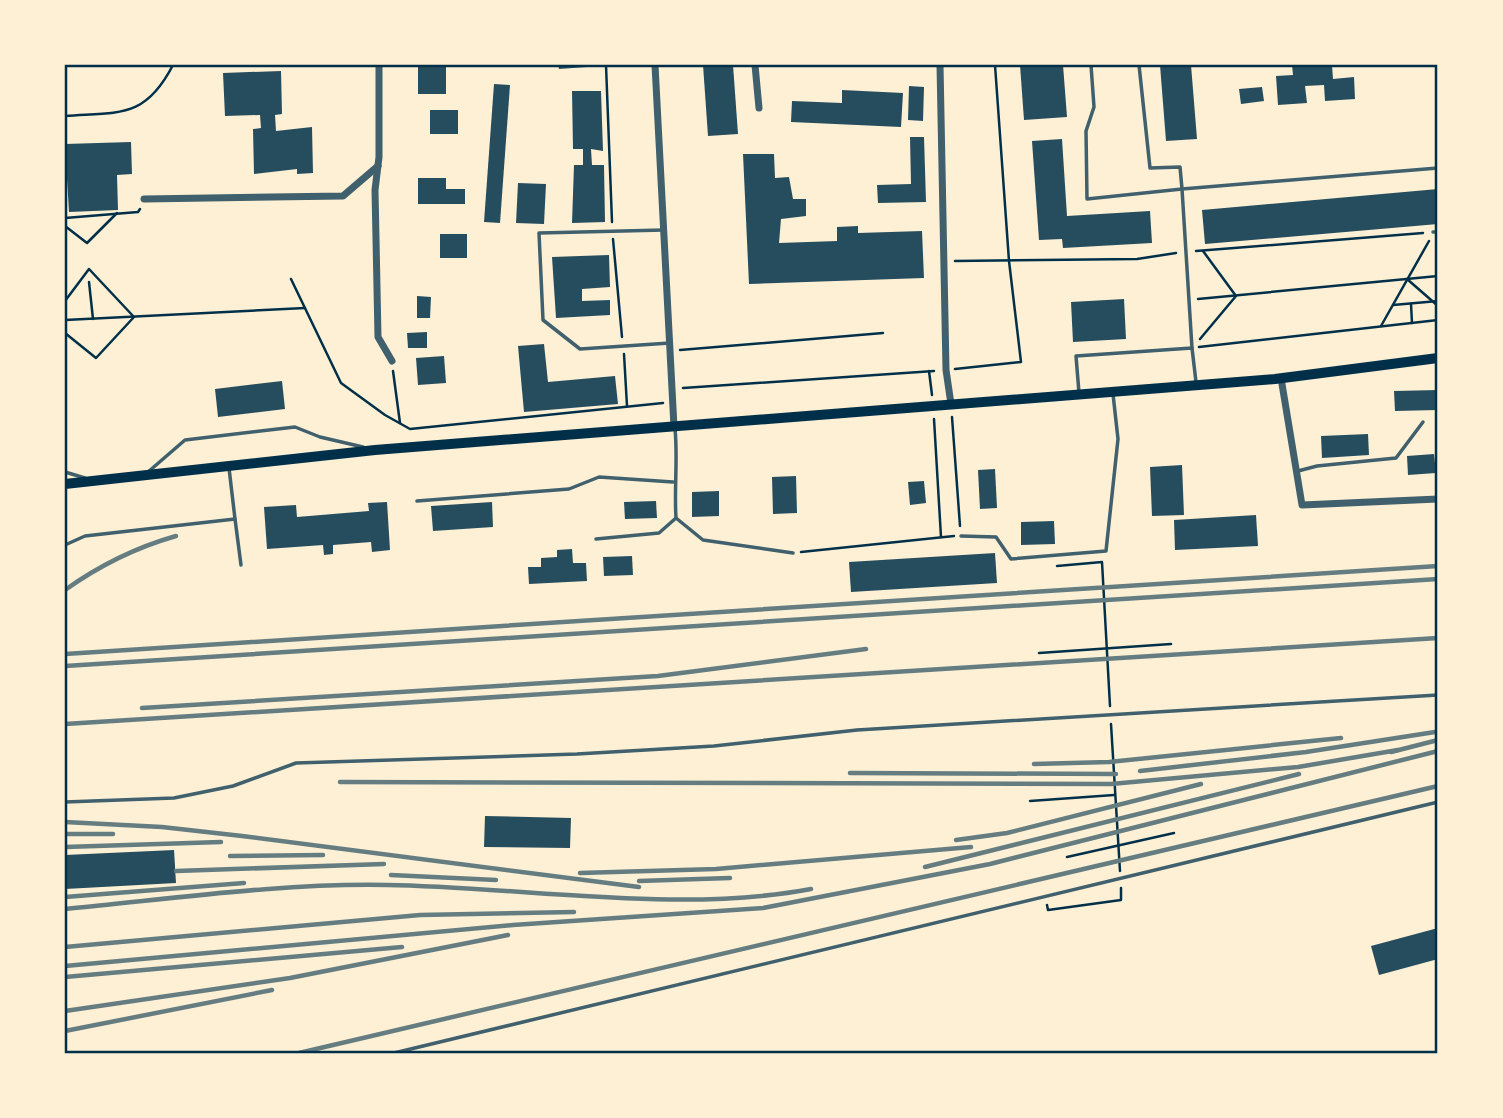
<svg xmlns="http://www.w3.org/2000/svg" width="1503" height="1118" font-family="Overpass,sans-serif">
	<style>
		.building { fill: #264d5e }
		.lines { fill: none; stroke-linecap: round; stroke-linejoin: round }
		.path { stroke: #003049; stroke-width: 2.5 }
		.service { stroke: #3f606c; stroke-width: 3.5 }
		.minor { stroke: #3f606c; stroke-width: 7 }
		.secondary { stroke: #003049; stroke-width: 10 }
		.rail { stroke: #657d81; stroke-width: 4.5 }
		.neatline { fill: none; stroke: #003049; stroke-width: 2.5 }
	</style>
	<rect width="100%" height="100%" fill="#fdf0d5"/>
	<g class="building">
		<rect x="418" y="65" width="28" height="29"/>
		<polygon points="558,65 587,65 587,67 559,69"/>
		<polygon points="703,65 733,65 738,134 708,136"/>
		<polygon points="1020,65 1063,65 1067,117 1024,120"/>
		<polygon points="1160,65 1191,65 1197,139 1166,141"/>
		<polygon points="1292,65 1332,65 1333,79 1354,77 1355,99 1325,101 1324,85 1305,86 1307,103 1278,105 1276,76 1293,75"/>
		<polygon points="281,71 282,114 275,115 276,131 312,127 313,173 297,174 297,169 254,174 253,129 261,128 260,115 225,116 223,73"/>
		<polygon points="494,84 510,85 500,223 484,222"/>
		<polygon points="909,86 924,87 923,121 908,120"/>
		<polygon points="1262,87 1264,101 1241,104 1239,89"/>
		<polygon points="842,90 903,93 901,127 791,122 792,101 842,103"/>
		<polygon points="572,91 601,91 603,151 591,149 592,165 604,165 605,222 572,223 574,165 583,165 583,149 573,149"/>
		<rect x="430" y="110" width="28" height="24"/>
		<polygon points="910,137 924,137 926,202 878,203 877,185 911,184"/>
		<polygon points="1062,139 1067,216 1150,211 1152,243 1063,248 1062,239 1039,240 1032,141"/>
		<polygon points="131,142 132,174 117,175 118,210 69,212 65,144"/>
		<polygon points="743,154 774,154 775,178 789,177 793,199 806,199 806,216 781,219 779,243 837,241 837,227 858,226 858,233 922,231 924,278 749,284"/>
		<polygon points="418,178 446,178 446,189 465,189 465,204 418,204"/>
		<polygon points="518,183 546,184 544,224 516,223"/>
		<polygon points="1438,189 1438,224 1205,244 1202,210"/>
		<rect x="440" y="234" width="27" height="24"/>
		<polygon points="609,255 610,287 582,289 582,301 610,300 610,315 556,318 552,257"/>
		<polygon points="417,296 431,297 430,318 417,318"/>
		<polygon points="1124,299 1126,339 1073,342 1071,302"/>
		<polygon points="427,332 427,348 408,348 407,333"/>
		<polygon points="544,344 548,382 615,376 618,404 524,412 518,346"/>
		<polygon points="444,356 446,383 418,385 416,358"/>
		<polygon points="282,381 285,409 218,417 215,389"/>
		<polygon points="1438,390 1438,410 1395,411 1394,391"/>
		<polygon points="1368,434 1369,455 1322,458 1321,436"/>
		<polygon points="1434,454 1436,473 1408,475 1407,456"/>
		<polygon points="1182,465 1184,515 1152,516 1150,467"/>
		<polygon points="995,469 997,508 980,509 978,470"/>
		<polygon points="796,476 797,513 773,514 772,477"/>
		<polygon points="924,481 926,503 910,505 908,482"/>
		<polygon points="719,491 719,516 692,517 692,492"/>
		<polygon points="656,501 657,518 625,519 624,502"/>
		<polygon points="387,502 390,550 372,552 371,542 333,545 333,554 324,555 323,545 267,549 264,507 296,505 297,517 369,511 368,503"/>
		<polygon points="492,502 493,527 433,531 431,506"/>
		<polygon points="1256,515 1258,546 1175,550 1174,520"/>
		<polygon points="1054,521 1055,544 1021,545 1021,522"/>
		<polygon points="572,549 573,563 586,563 587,581 529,584 528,567 541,567 541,558 557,557 557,550"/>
		<polygon points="995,553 997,583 851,592 849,562"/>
		<polygon points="632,556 633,575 604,576 603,557"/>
		<polygon points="485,816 571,818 570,848 484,847"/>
		<polygon points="174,850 176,883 65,889 65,855"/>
		<polygon points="1438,928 1438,959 1379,975 1371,946"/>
	</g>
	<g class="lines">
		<g class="path">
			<polyline points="606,65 612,222"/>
			<path d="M65,116C120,112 145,119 173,65"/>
			<polyline points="65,218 138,212 140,209"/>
			<polyline points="65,226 87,243 117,213"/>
			<polyline points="613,239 622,337"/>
			<polyline points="1196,251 1423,233"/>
			<polyline points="955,261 1137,259 1176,253"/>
			<polyline points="291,279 341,383 385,415 410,429 663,403"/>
			<polyline points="1407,279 1438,306"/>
			<polyline points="89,282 93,319"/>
			<polyline points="1198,299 1438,276"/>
			<polyline points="65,301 89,269 134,317 96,358 65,333"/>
			<polyline points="1411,304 1412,323"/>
			<polyline points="1393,305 1438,301"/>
			<polyline points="65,320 305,308"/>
			<polyline points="1381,326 1429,241"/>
			<polyline points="1200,339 1236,296 1203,251"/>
			<polyline points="1199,347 1438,320"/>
			<polyline points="680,350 883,333"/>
			<polyline points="624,354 627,406"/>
			<polyline points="955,369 1021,362 1009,261 995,65"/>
			<polyline points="393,371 400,423"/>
			<polyline points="929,371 932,395"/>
			<polyline points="683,388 934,371"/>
			<polyline points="952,417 960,526"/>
			<polyline points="934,419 941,537"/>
			<polyline points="801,552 954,536"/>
			<polyline points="1057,566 1102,562 1110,706"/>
			<polyline points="1039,653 1171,644"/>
			<polyline points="1111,724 1120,871"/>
			<polyline points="1030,801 1114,795"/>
			<polyline points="1067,857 1174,833"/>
			<polyline points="1047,905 1048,910 1121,900 1121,888"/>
		</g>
		<g class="service">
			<polyline points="1091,65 1094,107 1086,131 1087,199 1182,189 1180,167 1150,168 1139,65"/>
			<polyline points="664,230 539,233 543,320 580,349 670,343"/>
			<polyline points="1433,232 1438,232"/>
			<polyline points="1192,348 1182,189 1438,168"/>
			<polyline points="1079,393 1076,356 1192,348 1196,382"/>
			<polyline points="1298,471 1317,466 1396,458 1423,422"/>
			<polyline points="65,472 85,478"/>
			<polyline points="148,472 185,440 295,427 320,437 363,447"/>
			<polyline points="417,501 569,489 599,477 673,482"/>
			<polyline points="676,518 703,540 793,553"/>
			<polyline points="235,519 241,565"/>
			<polyline points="961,536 996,537 1011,559 1106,551 1118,439 1113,394"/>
			<path d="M596,539L659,533L676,518C674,488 678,459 675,429"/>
			<polyline points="65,545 85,536 235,519 229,468"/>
			<polyline points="65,802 174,798 233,786 296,763 577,754 714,746 857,730 1438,695"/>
			<polyline points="394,1053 1438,802"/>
		</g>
		<g class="minor">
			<polyline points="379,65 379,157 375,190 378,337 392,361"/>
			<polyline points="655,65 674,427"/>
			<polyline points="755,65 759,108"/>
			<polyline points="940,65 946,370 951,404"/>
			<polyline points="144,199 343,196 378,166"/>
			<polyline points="1281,378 1302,505 1438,499"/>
		</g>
		<polyline class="secondary" points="65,484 375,450 1275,379 1438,358"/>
		<g class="rail">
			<path d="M65,590C100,565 134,548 176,536"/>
			<polyline points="65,654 1438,566"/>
			<polyline points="65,666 1438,579"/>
			<polyline points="142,708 658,676 866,649"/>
			<polyline points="65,724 1438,638"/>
			<polyline points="1391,752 1438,740"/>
			<polyline points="1034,764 1109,762 1341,738"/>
			<polyline points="1140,771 1306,752 1435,732"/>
			<polyline points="850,773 1116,774"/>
			<polyline points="340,782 1111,784 1298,767 1398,750"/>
			<polyline points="65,822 162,827 242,836 639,887"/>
			<polyline points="65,834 113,834"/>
			<polyline points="956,840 1007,833 1201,784"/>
			<polyline points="65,847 221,842"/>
			<polyline points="230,856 323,855"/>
			<polyline points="925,867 1299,774"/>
			<polyline points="176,871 384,864"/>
			<polyline points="580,873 716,869 971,847"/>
			<polyline points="391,875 496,880"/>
			<polyline points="639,881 730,878"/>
			<polyline points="65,897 244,883"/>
			<path d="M65,909C171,899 280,883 387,885C523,887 678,914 811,889"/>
			<polyline points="65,947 420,915 574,912"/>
			<polyline points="65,966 513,925 763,908 990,864 1438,751"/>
			<polyline points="65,977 402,947"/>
			<polyline points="65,1011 290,978 508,935"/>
			<polyline points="65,1031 272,990"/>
			<polyline points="299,1053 1438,786"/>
		</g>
	</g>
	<rect width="1503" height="1118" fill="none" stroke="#fdf0d5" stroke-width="133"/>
	<rect x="66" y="66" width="1370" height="986" class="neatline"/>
</svg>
